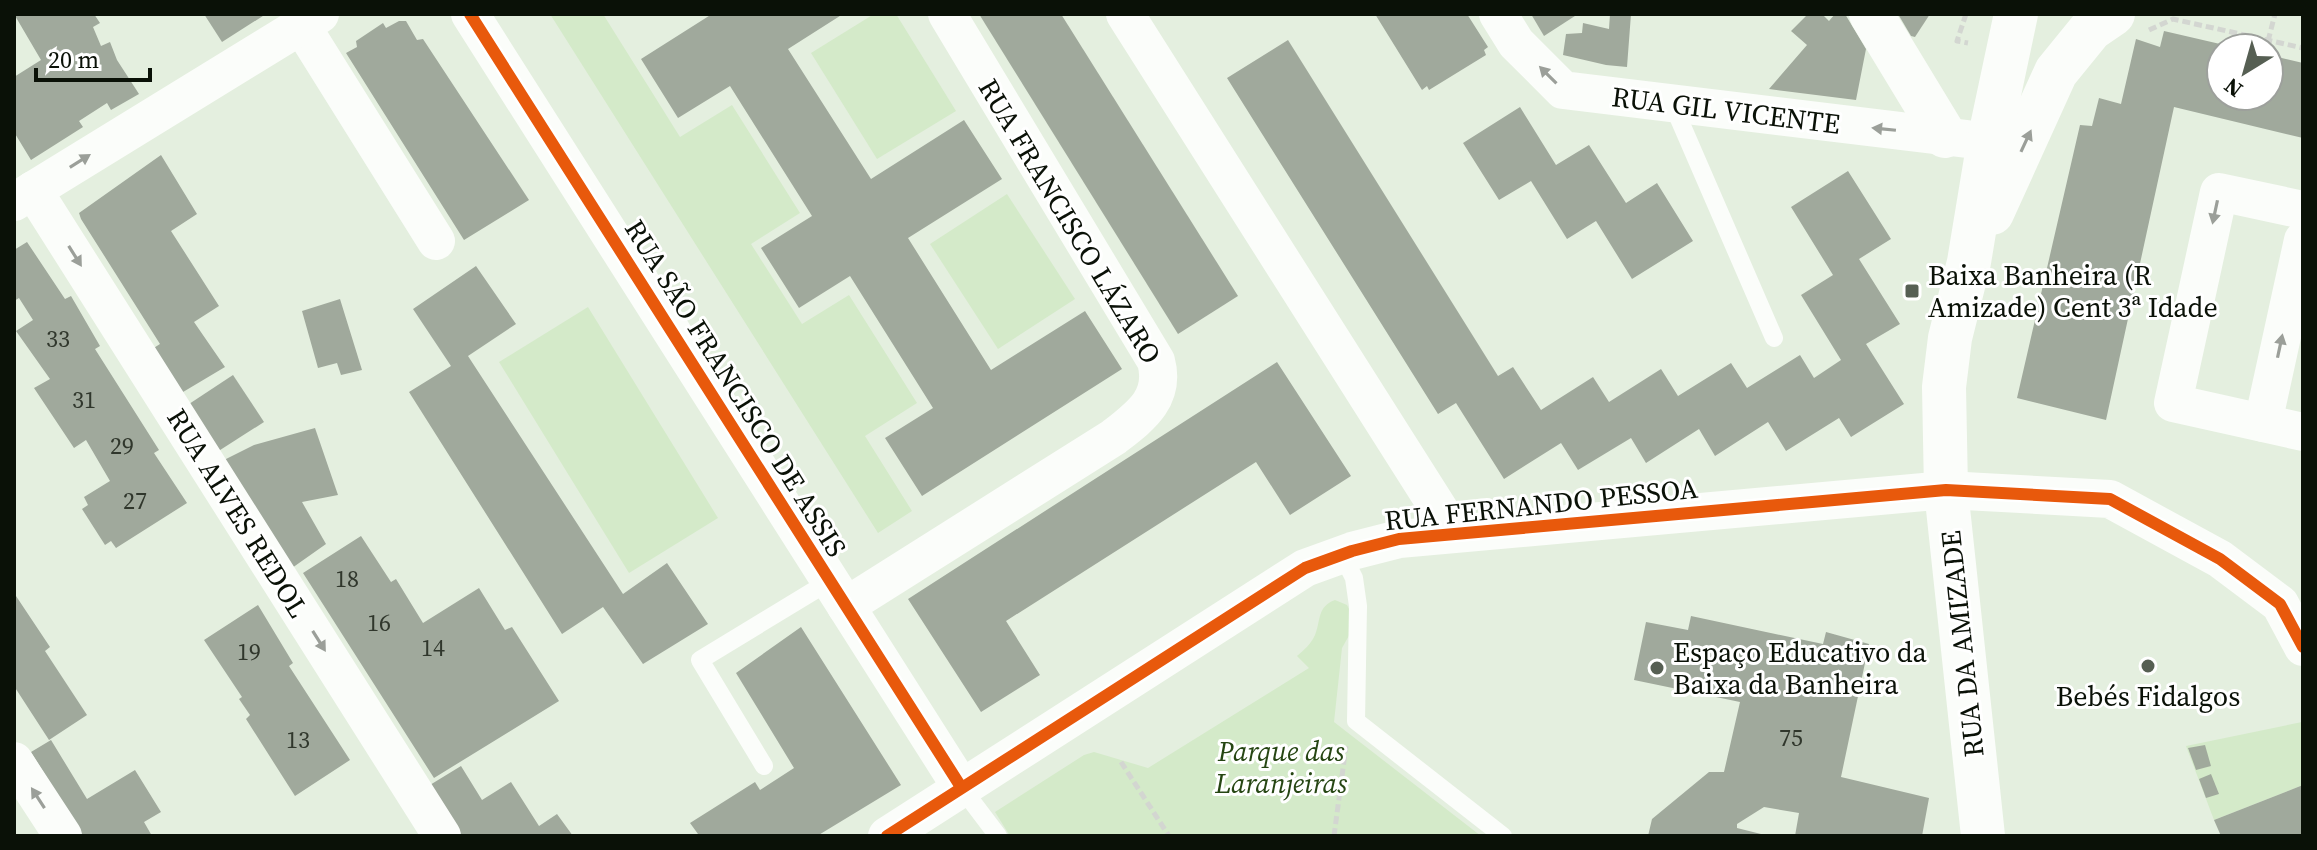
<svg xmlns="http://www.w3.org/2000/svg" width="2317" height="850" font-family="'Source Serif 4',serif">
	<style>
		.green { fill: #d4eac9 }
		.building { fill: #a0a99c }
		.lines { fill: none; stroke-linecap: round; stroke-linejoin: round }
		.path { stroke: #d3d6d1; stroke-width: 5; stroke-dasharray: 8 4; stroke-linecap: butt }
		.service { stroke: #fbfdfa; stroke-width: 18 }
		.minor { stroke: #fbfdfa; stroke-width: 38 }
		.tertiary { stroke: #fbfdfa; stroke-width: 44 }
		.secondary { stroke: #fbfdfa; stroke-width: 44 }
		.cycleway-casing { stroke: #fff; stroke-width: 17 }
		.cycleway { stroke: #e8590c; stroke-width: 12 }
		.oneway { fill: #9b9f99 }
		.poi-dot { fill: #565f53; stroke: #fff; stroke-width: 3 }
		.labels { text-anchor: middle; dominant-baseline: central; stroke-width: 6; stroke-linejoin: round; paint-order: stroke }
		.number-label { font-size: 24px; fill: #30372c }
		.street-label { font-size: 28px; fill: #0a1107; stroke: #fff }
		.poi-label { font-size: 28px; fill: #0a1107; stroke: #fff; text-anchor: start }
		.park-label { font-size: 28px; font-style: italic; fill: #264613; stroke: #fff }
	</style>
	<rect width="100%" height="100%" fill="#e4efdf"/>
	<g class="green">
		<polygon points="550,14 603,14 680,137 732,105 800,213 751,244 802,324 849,295 917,403 865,436 912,511 878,533"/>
		<polygon points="874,14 896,14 956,111 877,159 811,53"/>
		<polygon points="1007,194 1075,299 998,349 930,244"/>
		<polygon points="588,307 718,518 629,573 499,362"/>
		<path d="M1335,600L1347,605L1352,615L1351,632L1342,648L1334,722L1481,836H1010L995,812L1084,755L1094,752L1148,768L1309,668L1297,656C1304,650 1311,644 1315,635C1321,619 1317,607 1335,600Z"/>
		<polygon points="2302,722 2303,785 2214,820 2186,746"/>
	</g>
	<g class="building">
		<polygon points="14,14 94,14 100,23 93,27 101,46 110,42 117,60 139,94 111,110 107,103 79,121 83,127 31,160 14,132 14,77 41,60"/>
		<polygon points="204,14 266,14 222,42"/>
		<polygon points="712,14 843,14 788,49 871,179 964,120 1002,179 908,238 991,370 1085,311 1122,369 922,496 885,438 933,408 850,276 799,308 761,248 812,216 730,86 678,118 641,59"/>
		<polygon points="979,14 1061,14 1238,296 1178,334"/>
		<polygon points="1375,14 1467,14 1488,47 1484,50 1486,55 1429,90 1427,86 1422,90"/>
		<polygon points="1531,14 1578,14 1544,36"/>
		<polygon points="1610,14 1631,14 1627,67 1606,65 1563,55 1566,34 1582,33 1583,23 1609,29"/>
		<polygon points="1804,14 1822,14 1829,21 1835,14 1845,14 1866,49 1856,100 1769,89 1807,45 1791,31 1806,16"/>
		<polygon points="1898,14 1930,14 1915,37 1911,36"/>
		<polygon points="399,21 406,21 417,40 423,39 529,200 464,240 346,53 357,47 356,41 383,23 386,28"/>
		<polygon points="2164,31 2233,47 2221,48 2221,96 2269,96 2269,55 2303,63 2303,138 2174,107 2106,420 2017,398 2080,125 2092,126 2099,98 2121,104 2136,39 2160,47"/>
		<polygon points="1288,40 1498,376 1513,367 1541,410 1593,377 1609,402 1661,369 1678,396 1731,363 1747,388 1800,355 1814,378 1841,360 1801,295 1833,275 1791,207 1848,171 1891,239 1859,259 1900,324 1866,344 1904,404 1851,437 1839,418 1786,451 1768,422 1715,456 1699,429 1646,463 1631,438 1578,470 1561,443 1504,479 1456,403 1438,414 1227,78"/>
		<polygon points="1520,107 1556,165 1589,145 1626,203 1657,183 1693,241 1632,279 1596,221 1567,239 1531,181 1499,200 1463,143"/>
		<polygon points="161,155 197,214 171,231 219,306 194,322 225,367 178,395 149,351 160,344 81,219 79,213"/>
		<polygon points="27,242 65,299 71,296 100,346 95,349 159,450 154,453 187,503 116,548 111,541 105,545 82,509 88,505 84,497 110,481 86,440 74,448 34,388 50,379 16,331 33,320 19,298 14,301 14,250"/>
		<polygon points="476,266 516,324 468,356 623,594 667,563 708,624 643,664 603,607 562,634 409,392 451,366 413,309"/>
		<polygon points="340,299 362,370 341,375 337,363 318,368 302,311"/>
		<polygon points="1277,362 1351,476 1290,515 1256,462 1006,621 1040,675 981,712 908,599"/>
		<polygon points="233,375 264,422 217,452 186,406"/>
		<polygon points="315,428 338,495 302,502 326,544 292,568 220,462 254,445"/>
		<polygon points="361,536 391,582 396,579 423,623 479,588 505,630 512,627 559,701 434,778 303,573"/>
		<polygon points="14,593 50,647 45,651 87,715 49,740 14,686"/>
		<polygon points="258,605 293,663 289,666 350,760 295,796 246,719 250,715 239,699 242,697 204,640"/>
		<polygon points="1691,616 1823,644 1826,632 1869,644 1841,777 1929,798 1922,836 1795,836 1799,813 1764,807 1737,824 1737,828 1769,836 1648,836 1652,819 1709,772 1724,772 1740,702 1634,680 1646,622 1688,630"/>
		<polygon points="801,627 901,785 817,836 695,836 698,834 690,823 755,782 760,790 794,768 736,673"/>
		<polygon points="51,740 87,799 135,770 161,812 144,822 152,836 83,836 31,752"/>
		<polygon points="2205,745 2211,766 2196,770 2188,748"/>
		<polygon points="461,766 482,800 511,782 539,826 557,814 573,836 456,836 425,788"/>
		<polygon points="2211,774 2219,794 2206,798 2199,779"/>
		<polygon points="2303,785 2303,836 2221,836 2214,820"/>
	</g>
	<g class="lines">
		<g class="path">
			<polyline points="1966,14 1957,41 1968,43"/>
			<polyline points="2149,30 2173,19 2303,48"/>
			<polyline points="2268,41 2275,14"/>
			<polyline points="1121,762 1169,836"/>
			<polyline points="1334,836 1346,746"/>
		</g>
		<g class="service">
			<polyline points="1673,105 1774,338"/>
			<polyline points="1342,554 1354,578 1358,606 1356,721 1503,836"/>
			<polyline points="764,766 700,660 830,581"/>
			<polyline points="961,787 998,836"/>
		</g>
		<g class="minor">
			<polyline points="470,14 961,787"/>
			<polyline points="1125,14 1454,533"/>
			<polyline points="1498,14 1516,43 1563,90 1967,139"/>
			<polyline points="301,25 436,241"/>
			<polyline points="33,190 442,836"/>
			<polyline points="14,202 320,14"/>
			<polyline points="2303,210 2219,192 2173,403 2303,432"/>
			<polyline points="2263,423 2303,240"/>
			<path d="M846,606L1114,437C1141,416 1166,398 1156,361L947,14"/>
			<polyline points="14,761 63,836"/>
			<polyline points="887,836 1305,568 1352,551 1399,539 1946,490 2110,499 2220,559 2280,604 2303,647"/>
		</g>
		<g class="tertiary">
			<polyline points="1992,213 2056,72 2091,29 2113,14"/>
			<polyline points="1983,836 1946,490 1944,387 1950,338 1969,262 1989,141 2016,14"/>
		</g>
		<polyline class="secondary" points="1871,14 1945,136"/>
		<defs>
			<g id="cycleway">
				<polyline points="470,14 961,787"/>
				<polyline points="887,836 1305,568 1352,551 1399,539 1946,490 2110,499 2220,559 2280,604 2303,647"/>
			</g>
		</defs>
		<use href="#cycleway" class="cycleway-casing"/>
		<use href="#cycleway" class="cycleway"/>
	</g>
	<defs><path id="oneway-solid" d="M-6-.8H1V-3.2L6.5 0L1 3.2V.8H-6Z" transform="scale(2)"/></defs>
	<g class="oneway">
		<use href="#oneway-solid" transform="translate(1548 75) rotate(-135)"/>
		<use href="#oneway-solid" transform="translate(1884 129) rotate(-174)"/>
		<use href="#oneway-solid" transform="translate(2026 141) rotate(-65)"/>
		<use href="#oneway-solid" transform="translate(80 161) rotate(-32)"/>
		<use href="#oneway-solid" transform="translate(2215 212) rotate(102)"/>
		<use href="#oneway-solid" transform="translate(75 256) rotate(58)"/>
		<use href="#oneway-solid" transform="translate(2280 346) rotate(-78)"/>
		<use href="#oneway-solid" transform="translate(319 641) rotate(58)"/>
		<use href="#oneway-solid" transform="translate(38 798) rotate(-123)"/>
	</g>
	<g class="poi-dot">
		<rect x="1904" y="283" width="16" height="16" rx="4"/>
		<circle cx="2148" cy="666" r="8"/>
		<circle cx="1657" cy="668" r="8"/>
	</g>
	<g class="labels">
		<g class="number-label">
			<text x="58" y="338">33</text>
			<text x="84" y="399">31</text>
			<text x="122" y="445">29</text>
			<text x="135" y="500">27</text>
			<text x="347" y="578">18</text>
			<text x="379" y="622">16</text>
			<text x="433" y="647">14</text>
			<text x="249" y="651">19</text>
			<text x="1791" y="737">75</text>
			<text x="298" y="739">13</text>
		</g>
		<g class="street-label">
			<text transform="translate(1726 110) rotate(7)">RUA GIL VICENTE</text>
			<text transform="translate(1070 221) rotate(59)">RUA FRANCISCO LÁZARO</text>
			<text transform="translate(736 388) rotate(58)">RUA SÃO FRANCISCO DE ASSIS</text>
			<text transform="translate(1541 504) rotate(-6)">RUA FERNANDO PESSOA</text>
			<text transform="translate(238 513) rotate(58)">RUA ALVES REDOL</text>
			<text transform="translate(1962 644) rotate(-96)">RUA DA AMIZADE</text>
		</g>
		<g class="poi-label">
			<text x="1928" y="275">Baixa Banheira (R<tspan x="1928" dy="32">Amizade) Cent 3ª Idade</tspan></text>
			<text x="1673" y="652">Espaço Educativo da<tspan x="1673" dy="32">Baixa da Banheira</tspan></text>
			<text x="2148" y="696" text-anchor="middle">Bebés Fidalgos</text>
		</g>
		<g class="park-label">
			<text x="1281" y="751">Parque das<tspan x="1281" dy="32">Laranjeiras</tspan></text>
		</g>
	</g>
	<rect width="2317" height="850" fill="none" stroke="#0a1107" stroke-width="32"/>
	<g transform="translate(2245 72) rotate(217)"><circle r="38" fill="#ffffff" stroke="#9da09c" stroke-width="2"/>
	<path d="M0-6L14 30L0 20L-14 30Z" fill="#565f53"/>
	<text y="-12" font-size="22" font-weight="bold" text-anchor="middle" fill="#0a1107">N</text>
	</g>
	<path d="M36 68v12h114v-12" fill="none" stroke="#0a1107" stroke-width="4"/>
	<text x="48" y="68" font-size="24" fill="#0a1107" stroke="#ffffff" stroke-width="6" paint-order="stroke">20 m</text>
</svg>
